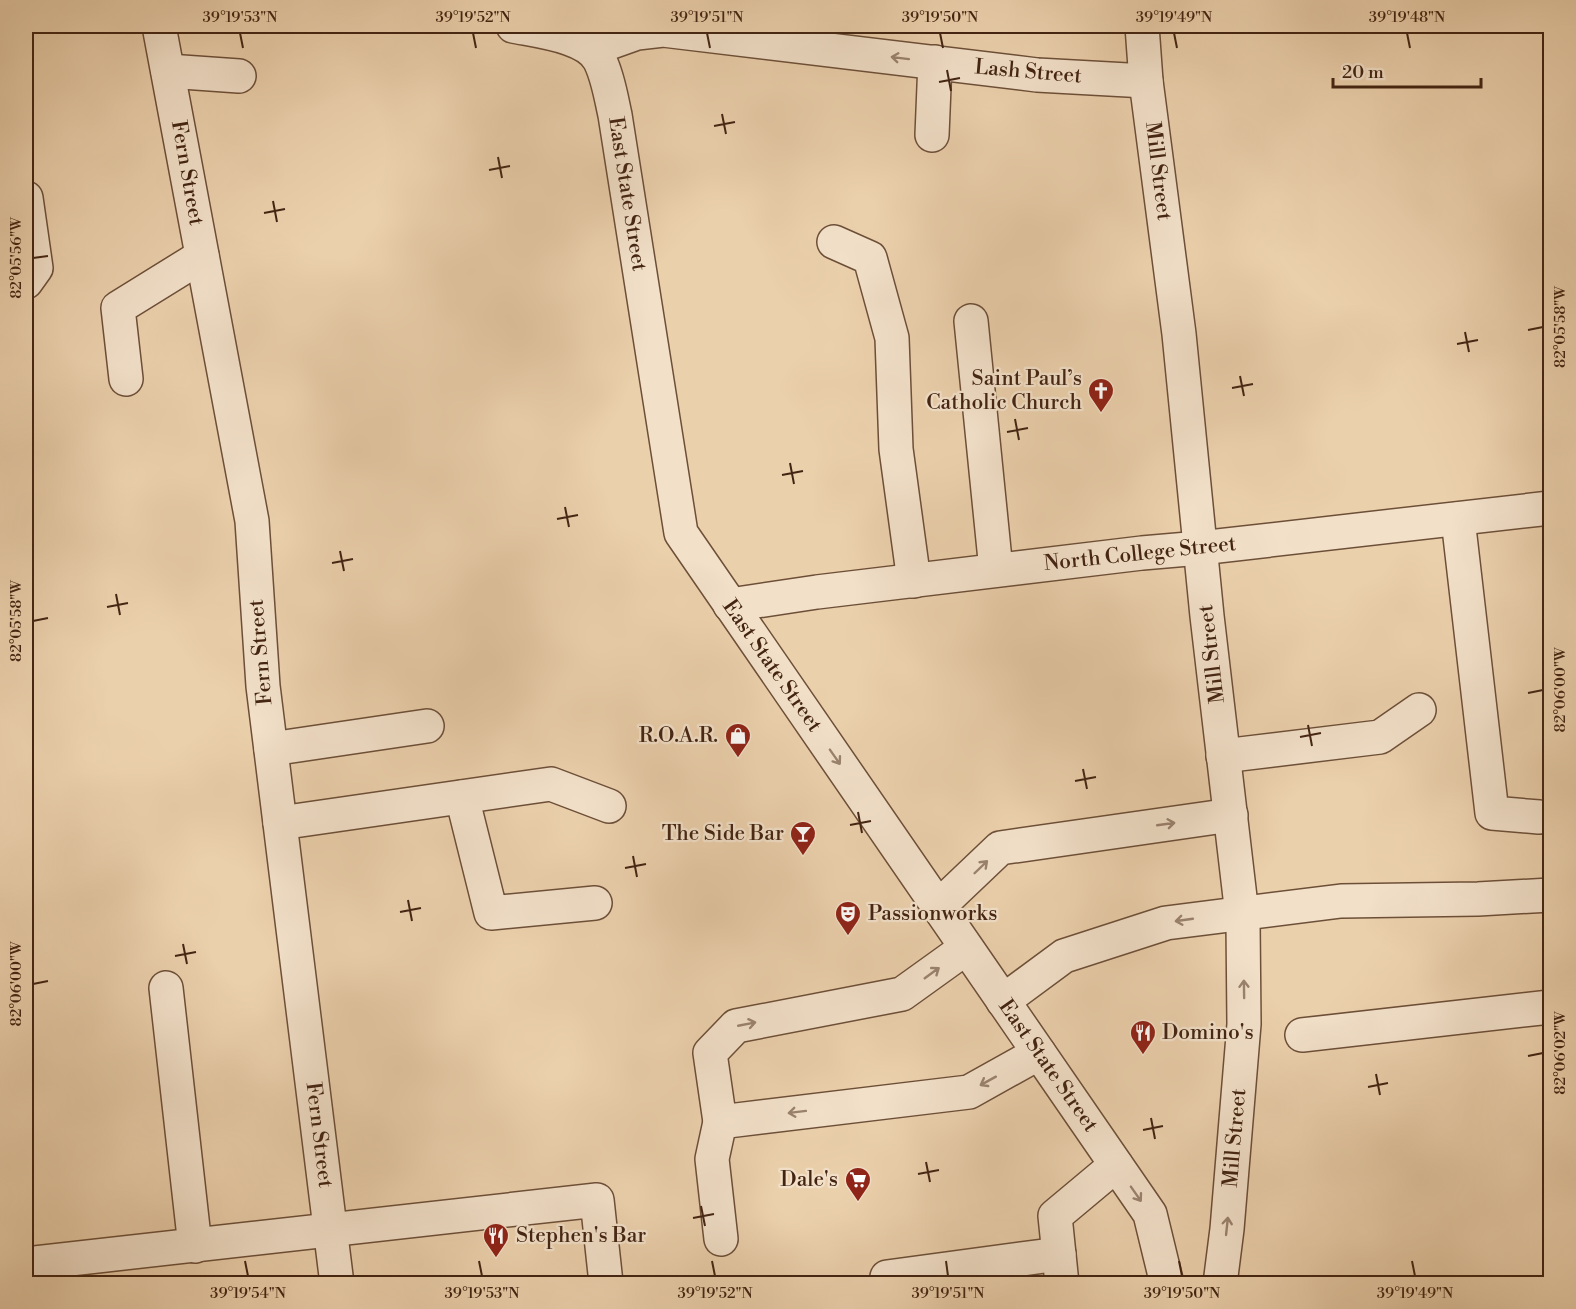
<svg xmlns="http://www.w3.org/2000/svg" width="1576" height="1309" font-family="'Libre Bodoni',serif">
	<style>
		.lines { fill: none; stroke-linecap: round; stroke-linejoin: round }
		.minor-casing { stroke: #6d4f38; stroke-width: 36 }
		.minor { stroke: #f2e0c9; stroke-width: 33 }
		.oneway { stroke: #9a826e }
		.ticks { fill: none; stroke: #432412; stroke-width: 2 }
		.labels { text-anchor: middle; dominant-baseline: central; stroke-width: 4.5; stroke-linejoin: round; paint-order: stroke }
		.street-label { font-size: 21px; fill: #432412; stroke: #f2e0c9 }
		.poi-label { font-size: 21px; fill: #432412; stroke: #f2e0c9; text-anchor: end }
		.neatline { fill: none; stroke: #432412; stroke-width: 2 }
		.ticks-label { font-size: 15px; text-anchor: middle; fill: #432412 }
	</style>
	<rect width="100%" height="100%" fill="#ebd0ac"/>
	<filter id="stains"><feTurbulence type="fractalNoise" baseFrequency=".00333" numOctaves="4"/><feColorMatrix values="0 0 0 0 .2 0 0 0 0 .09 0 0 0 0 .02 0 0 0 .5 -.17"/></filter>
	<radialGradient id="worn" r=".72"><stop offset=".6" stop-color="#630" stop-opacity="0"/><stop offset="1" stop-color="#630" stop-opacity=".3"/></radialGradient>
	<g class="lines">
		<defs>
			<g id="minor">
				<polyline points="159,26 252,521 263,686 337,1284"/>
				<path d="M513,26C537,31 588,36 600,61C608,77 611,97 615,115L681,533L1150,1214L1167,1284"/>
				<polyline points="1142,26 1146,81 1179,334 1207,616 1243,923 1244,1024 1227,1229 1220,1284"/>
				<polyline points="592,49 637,33 663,30 1037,75 1146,81"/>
				<polyline points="168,71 239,76"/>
				<polyline points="932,135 935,62"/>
				<polyline points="26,198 36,268 26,282"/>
				<polyline points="834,242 870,258 892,338 896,449 914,581"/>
				<polyline points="971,321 996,570"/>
				<polyline points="126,379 118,308 202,256"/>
				<polyline points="1458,519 1492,813 1539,817"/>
				<polyline points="730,605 817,592 1142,553 1200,548 1550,508"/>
				<polyline points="271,749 427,726"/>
				<polyline points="1223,756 1380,737 1419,710"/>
				<polyline points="462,797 491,913 595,903"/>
				<polyline points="280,823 551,784 609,806"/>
				<polyline points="938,907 1000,848 1231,815"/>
				<polyline points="966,948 902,994 736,1026 710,1053 720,1122 969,1092 1039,1053"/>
				<polyline points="166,988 195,1246"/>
				<polyline points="1003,1001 1064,956 1166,923 1341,901 1478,899 1550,895"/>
				<polyline points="1302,1035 1550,1007"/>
				<polyline points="720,1122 712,1159 721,1239"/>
				<polyline points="26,1264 597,1200 606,1283"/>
				<polyline points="888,1284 887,1277 1059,1254"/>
				<polyline points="1062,1284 1055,1216 1116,1165"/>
			</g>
		</defs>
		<use href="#minor" class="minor-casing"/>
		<use href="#minor" class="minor"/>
	</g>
	<defs><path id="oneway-shaft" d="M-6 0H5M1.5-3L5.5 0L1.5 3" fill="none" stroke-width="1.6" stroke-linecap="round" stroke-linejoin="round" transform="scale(1.5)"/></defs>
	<g class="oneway">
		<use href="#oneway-shaft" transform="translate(900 58) rotate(-173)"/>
		<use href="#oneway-shaft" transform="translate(835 757) rotate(55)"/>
		<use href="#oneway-shaft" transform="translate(1166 824) rotate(-8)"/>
		<use href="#oneway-shaft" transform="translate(981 867) rotate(-44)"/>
		<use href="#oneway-shaft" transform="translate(1184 920) rotate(172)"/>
		<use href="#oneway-shaft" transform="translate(932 973) rotate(-36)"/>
		<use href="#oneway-shaft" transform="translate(1244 989) rotate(-91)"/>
		<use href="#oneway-shaft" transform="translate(747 1024) rotate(-11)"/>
		<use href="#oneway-shaft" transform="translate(988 1081) rotate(151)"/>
		<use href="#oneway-shaft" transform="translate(797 1112) rotate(173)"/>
		<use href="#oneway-shaft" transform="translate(1136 1194) rotate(55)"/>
		<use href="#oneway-shaft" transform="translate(1227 1226) rotate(-84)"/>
	</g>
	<path class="ticks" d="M240,33L243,48M473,33L476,48M707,33L710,48M940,33L943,48M1174,33L1177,48M1407,33L1410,48M947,70L951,91M939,82L960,78M722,114L726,134M714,126L735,122M498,157L502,178M489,170L510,166M273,201L277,222M264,213L285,209M33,258L48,256M1528,330L1543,327M1465,332L1469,352M1457,344L1478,340M1240,376L1244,396M1232,388L1253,384M1015,419L1019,440M1007,432L1028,428M790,463L794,484M782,475L803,471M565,507L569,527M557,519L578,515M340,551L344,571M332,563L353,559M116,594L120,615M107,607L128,603M33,621L48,618M1528,693L1543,690M1308,725L1312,746M1300,737L1321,733M1083,769L1087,789M1075,781L1096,777M858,812L862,833M850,825L871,821M633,856L637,877M625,868L646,864M408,900L412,921M400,912L421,908M183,944L187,964M175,956L196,952M33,984L48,981M1528,1056L1543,1053M1376,1074L1380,1095M1368,1087L1388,1083M1151,1118L1155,1139M1143,1130L1163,1126M926,1162L930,1182M918,1174L939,1170M701,1206L705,1226M693,1218L714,1214M245,1261L248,1276M479,1261L482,1276M712,1261L715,1276M946,1261L948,1276M1179,1261L1182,1276M1412,1261L1415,1276"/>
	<defs>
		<symbol id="church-pin" viewBox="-11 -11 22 30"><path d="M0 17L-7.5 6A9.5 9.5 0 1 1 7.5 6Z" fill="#8f2418" stroke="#f2e0c9"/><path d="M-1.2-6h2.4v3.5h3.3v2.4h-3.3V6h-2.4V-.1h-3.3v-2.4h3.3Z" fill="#fff"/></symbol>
		<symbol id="shop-pin" viewBox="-11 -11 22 30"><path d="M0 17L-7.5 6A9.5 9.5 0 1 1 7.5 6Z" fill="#8f2418" stroke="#f2e0c9"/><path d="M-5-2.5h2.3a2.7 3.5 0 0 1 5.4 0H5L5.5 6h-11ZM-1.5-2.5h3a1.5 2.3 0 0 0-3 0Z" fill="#fff"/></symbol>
		<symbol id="bar-pin" viewBox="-11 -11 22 30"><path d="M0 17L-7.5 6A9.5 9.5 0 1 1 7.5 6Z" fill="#8f2418" stroke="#f2e0c9"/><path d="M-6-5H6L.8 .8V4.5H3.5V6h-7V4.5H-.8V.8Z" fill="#fff"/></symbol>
		<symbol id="theatre-pin" viewBox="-11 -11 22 30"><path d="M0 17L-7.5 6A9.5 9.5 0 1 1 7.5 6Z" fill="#8f2418" stroke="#f2e0c9"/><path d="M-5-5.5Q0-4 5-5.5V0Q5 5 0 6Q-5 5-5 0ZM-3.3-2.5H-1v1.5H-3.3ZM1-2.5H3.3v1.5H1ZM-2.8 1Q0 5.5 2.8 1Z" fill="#fff"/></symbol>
		<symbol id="restaurant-pin" viewBox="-11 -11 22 30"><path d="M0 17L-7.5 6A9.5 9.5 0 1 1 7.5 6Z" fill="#8f2418" stroke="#f2e0c9"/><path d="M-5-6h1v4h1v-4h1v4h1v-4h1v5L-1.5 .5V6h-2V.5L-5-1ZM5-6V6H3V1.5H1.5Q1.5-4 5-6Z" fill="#fff"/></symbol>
		<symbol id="supermarket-pin" viewBox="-11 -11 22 30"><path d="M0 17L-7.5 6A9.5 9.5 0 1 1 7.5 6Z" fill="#8f2418" stroke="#f2e0c9"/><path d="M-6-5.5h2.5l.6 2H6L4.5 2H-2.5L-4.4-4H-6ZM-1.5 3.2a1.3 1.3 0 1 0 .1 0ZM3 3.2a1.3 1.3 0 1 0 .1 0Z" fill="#fff"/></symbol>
	</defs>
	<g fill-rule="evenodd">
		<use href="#church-pin" x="1086" y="376" width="30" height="40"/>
		<use href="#shop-pin" x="723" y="721" width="30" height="40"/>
		<use href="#bar-pin" x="788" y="819" width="30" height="40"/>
		<use href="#theatre-pin" x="833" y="899" width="30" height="40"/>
		<use href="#restaurant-pin" x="1128" y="1018" width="30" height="40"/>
		<use href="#supermarket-pin" x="843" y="1165" width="30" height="40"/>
		<use href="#restaurant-pin" x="481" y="1221" width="30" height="40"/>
	</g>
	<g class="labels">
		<g class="street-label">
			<text transform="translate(1028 72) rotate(5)">Lash Street</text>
			<text transform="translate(1158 171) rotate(83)">Mill Street</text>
			<text transform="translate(187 173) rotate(80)">Fern Street</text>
			<text transform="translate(627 194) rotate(81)">East State Street</text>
			<text transform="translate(1140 554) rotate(-6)">North College Street</text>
			<text transform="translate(261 652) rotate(-95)">Fern Street</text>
			<text transform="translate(1212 654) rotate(-97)">Mill Street</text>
			<text transform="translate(772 666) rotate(55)">East State Street</text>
			<text transform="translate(1048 1066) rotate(55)">East State Street</text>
			<text transform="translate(319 1135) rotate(83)">Fern Street</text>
			<text transform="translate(1235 1138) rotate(-85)">Mill Street</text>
		</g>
		<g class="poi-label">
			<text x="1082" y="379">Saint Paul’s<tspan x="1082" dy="24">Catholic Church</tspan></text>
			<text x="718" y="736">R.O.A.R.</text>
			<text x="784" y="834">The Side Bar</text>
			<text x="868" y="914" text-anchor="start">Passionworks</text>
			<text x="1162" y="1033" text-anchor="start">Domino's</text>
			<text x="838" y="1180">Dale's</text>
			<text x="516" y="1236" text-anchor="start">Stephen's Bar</text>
		</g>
	</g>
	<rect width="1576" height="1309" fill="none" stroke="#ebd0ac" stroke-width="66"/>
	<path d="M1333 78v9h148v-9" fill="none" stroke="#432412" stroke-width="3"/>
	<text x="1342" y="78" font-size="18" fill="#432412" stroke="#f2e0c9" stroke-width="4.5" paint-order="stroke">20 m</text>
	<rect x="33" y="33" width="1510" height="1243" class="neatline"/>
	<g class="ticks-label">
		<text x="240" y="22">39°19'53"N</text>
		<text x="473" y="22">39°19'52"N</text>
		<text x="707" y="22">39°19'51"N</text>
		<text x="940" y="22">39°19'50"N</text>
		<text x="1174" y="22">39°19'49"N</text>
		<text x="1407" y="22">39°19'48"N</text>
		<text transform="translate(16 258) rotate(-90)" y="5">82°05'56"W</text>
		<text transform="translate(1560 327) rotate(-90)" y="5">82°05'58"W</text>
		<text transform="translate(16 621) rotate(-90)" y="5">82°05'58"W</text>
		<text transform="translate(1560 690) rotate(-90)" y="5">82°06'00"W</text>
		<text transform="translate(16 984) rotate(-90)" y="5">82°06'00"W</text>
		<text transform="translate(1560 1053) rotate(-90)" y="5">82°06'02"W</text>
		<text x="248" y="1298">39°19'54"N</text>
		<text x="482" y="1298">39°19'53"N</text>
		<text x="715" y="1298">39°19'52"N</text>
		<text x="948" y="1298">39°19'51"N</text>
		<text x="1182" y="1298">39°19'50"N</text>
		<text x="1415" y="1298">39°19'49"N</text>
	</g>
	<rect width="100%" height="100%" filter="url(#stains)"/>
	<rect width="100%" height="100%" fill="url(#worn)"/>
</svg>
